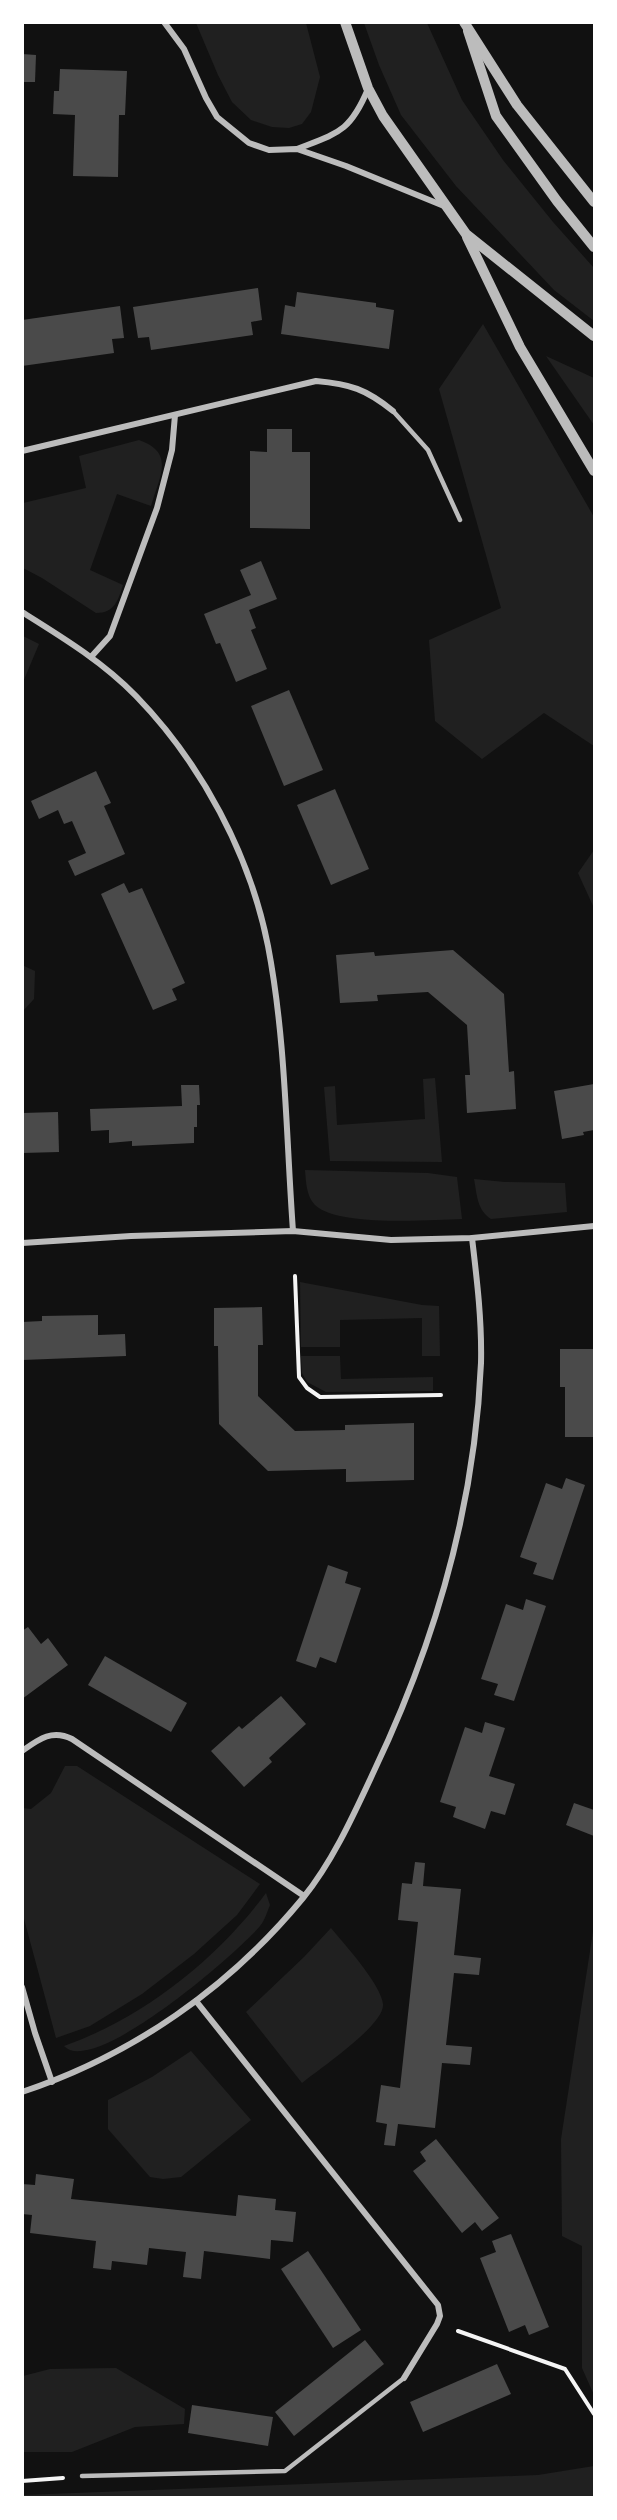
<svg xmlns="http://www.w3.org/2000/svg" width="617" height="2520" font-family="Commissioner,sans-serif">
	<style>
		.green { fill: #202020 }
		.building { fill: #4a4a4a }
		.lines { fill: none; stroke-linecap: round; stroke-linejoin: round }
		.path { stroke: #f5f5f5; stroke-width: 4 }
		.service { stroke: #bcbcbc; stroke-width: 4.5 }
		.minor { stroke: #bcbcbc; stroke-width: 6 }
		.tertiary { stroke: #bcbcbc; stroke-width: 10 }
	</style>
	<rect width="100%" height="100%" fill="#111"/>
	<g class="green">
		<polygon points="196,23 306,23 320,77 311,112 302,124 289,128 272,127 251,120 232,102 218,75"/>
		<polygon points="364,23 427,23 462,100 503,160 553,222 594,268 594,321 554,290 456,186 401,115 379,65"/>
		<polygon points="483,324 594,517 594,746 544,713 482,759 435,721 429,640 501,608 439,389"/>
		<polygon points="546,356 594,378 594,425"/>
		<path d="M139,440C176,453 159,477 151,506L117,494L90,570L123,585C118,600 115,613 96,613L42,578L23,568V503L86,488L79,456Z"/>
		<polygon points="23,636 39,644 23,682"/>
		<polygon points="594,850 594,908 578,873"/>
		<polygon points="22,965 35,971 34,999 23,1011"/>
		<polygon points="435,1078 442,1162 330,1161 324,1087 335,1086 337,1125 425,1119 423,1079"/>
		<path d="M305,1170L428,1173L457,1177L462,1219C430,1220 338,1227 315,1205C306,1196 306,1181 305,1170Z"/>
		<path d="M474,1179L505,1182L565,1183L567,1212L491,1219C477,1210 477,1195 474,1179Z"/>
		<polygon points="300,1282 422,1305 439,1306 440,1356 422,1356 422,1318 340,1320 340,1347 301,1347"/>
		<polygon points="301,1356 340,1356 341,1379 433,1377 433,1391 326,1392 307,1382 302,1373"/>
		<polygon points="65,1766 77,1766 260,1884 237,1915 194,1954 142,1994 90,2026 56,2038 23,1915 22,1808 31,1809 51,1793"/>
		<path d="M266,1893L270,1905C267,1912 265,1920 260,1926C238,1953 93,2078 64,2046C143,2018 216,1960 266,1893Z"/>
		<polygon points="594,1925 594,2395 582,2368 582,2246 562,2236 561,2139"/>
		<path d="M331,1928C344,1944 381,1984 383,2004C385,2025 319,2069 302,2083L246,2012L304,1957Z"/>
		<polygon points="191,2051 251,2120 181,2177 163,2179 150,2177 108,2129 108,2100 152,2077"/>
		<polygon points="116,2368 185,2409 184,2424 135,2427 72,2452 23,2452 23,2376 50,2369"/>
		<polygon points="594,2466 594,2497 23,2497 23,2495 538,2475"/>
	</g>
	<g class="building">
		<polygon points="22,54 36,55 35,82 22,82"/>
		<polygon points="60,69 127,71 125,115 119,115 118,177 73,176 75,115 53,114 54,91 59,91"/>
		<polygon points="258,288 262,320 251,322 253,335 151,350 149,337 138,338 133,307"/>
		<polygon points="297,292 376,303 376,307 394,310 389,349 281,334 285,305 295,307"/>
		<polygon points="120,306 124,338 112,339 114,353 22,366 22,320"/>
		<polygon points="267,429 292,429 292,452 310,452 310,529 250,528 250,451 267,452"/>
		<polygon points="261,561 277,599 249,610 256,628 251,630 267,669 236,682 220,643 216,644 204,614 251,595 240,570"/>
		<polygon points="289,690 323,770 284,786 251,706"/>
		<polygon points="96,771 111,803 104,806 125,854 75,876 68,861 86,853 72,821 64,824 58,810 39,819 31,801"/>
		<polygon points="335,789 369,869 331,885 297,805"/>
		<polygon points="124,883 129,893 142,888 185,983 172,989 177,1000 153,1010 101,894"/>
		<polygon points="453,950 504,994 509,1072 514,1071 516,1109 467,1113 465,1075 470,1075 467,1025 428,992 377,995 378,1001 340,1003 336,955 374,952 375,956"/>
		<polygon points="594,1084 594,1130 583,1132 584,1135 562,1139 554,1091"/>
		<polygon points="181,1085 199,1085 200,1105 197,1105 197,1127 194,1127 194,1143 132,1146 132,1141 109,1143 109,1130 91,1131 90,1109 182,1106"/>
		<polygon points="58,1112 59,1152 22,1153 22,1113"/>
		<polygon points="262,1307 263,1345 258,1345 258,1396 295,1431 345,1430 345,1425 414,1423 414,1480 346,1482 346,1469 268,1471 219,1424 218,1346 214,1346 214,1308"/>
		<polygon points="98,1315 98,1335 125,1334 126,1356 22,1360 22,1322 42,1321 42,1316"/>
		<polygon points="560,1349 594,1349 594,1437 565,1437 565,1387 560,1387"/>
		<polygon points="566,1478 585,1485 553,1580 533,1574 537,1563 520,1557 546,1483 562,1489"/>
		<polygon points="328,1565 348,1572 345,1583 361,1588 336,1663 320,1657 316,1668 296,1661"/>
		<polygon points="526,1599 546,1606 514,1701 494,1695 498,1684 481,1679 506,1604 523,1610"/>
		<polygon points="28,1627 41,1644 48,1638 68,1665 22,1699 22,1631"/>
		<polygon points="105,1656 187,1703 171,1732 88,1685"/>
		<polygon points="281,1696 306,1724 269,1758 272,1762 244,1787 211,1751 239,1726 242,1729"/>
		<polygon points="485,1722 505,1728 489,1776 515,1784 505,1815 491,1811 485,1829 453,1817 456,1807 440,1802 465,1727 482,1733"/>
		<polygon points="574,1803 594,1810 594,1836 566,1825"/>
		<polygon points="415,1862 425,1863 423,1886 461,1889 454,1955 481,1958 479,1975 454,1973 446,2045 472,2047 470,2065 442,2063 435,2128 398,2124 395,2146 384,2145 387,2124 376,2122 381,2085 400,2088 418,1922 398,1920 402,1883 412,1884"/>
		<polygon points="436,2139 499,2218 482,2231 475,2222 462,2233 413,2171 426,2161 420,2152"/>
		<polygon points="36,2174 74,2179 71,2199 110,2203 236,2216 238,2195 276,2199 275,2210 296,2212 293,2242 271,2240 270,2259 204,2251 201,2279 183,2277 186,2252 149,2248 147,2265 112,2261 111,2270 93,2268 96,2241 30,2233 32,2215 22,2214 22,2184 35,2185"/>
		<polygon points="511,2234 549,2327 529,2335 525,2325 509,2332 480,2258 496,2252 492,2241"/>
		<polygon points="308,2251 361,2330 333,2348 281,2269"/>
		<polygon points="365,2340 384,2364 294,2436 275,2412"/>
		<polygon points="497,2364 511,2394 423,2432 410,2402"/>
		<polygon points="192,2405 273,2417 268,2446 188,2433"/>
	</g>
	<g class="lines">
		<g class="path">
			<polyline points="295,1276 299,1377 307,1388 320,1397 441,1395"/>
			<polyline points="458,2331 565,2369 594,2414"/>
			<polyline points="22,2481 63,2478"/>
		</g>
		<g class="service">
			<polyline points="393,411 428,450 460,520"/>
			<polyline points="82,2476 285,2471 404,2378"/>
		</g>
		<g class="minor">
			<polyline points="164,22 184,49 206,98 217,117 249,143 269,150 297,149 346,166 444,206"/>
			<path d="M297,149C338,133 350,132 368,89"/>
			<path d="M22,451L316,381C350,384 366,389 393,411"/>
			<path d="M22,612C62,637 103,662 136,696C201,763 250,854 268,946C286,1040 286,1136 293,1231"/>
			<polyline points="91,657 110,636 157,508 172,450 175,415"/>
			<polyline points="22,1243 131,1236 293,1231 391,1240 472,1238 594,1226"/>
			<path d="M22,1751C39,1739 52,1729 72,1739L304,1896"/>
			<polyline points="22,1987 35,2033 52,2082"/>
			<polyline points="196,2001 438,2305 440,2316 437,2324 404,2378"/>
			<path d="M22,2092C133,2055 229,1988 303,1898C333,1861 354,1814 374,1771C435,1643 475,1505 481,1363C482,1321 477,1280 472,1238"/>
		</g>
		<g class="tertiary">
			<polyline points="345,22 368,88 383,116 466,234 594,336"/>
			<polyline points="464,22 517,105 594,202"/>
			<polyline points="468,31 496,116 557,201 594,247"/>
			<polyline points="467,237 520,347 594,471"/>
		</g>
	</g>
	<rect width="617" height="2520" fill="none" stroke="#ffffff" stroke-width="48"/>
</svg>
